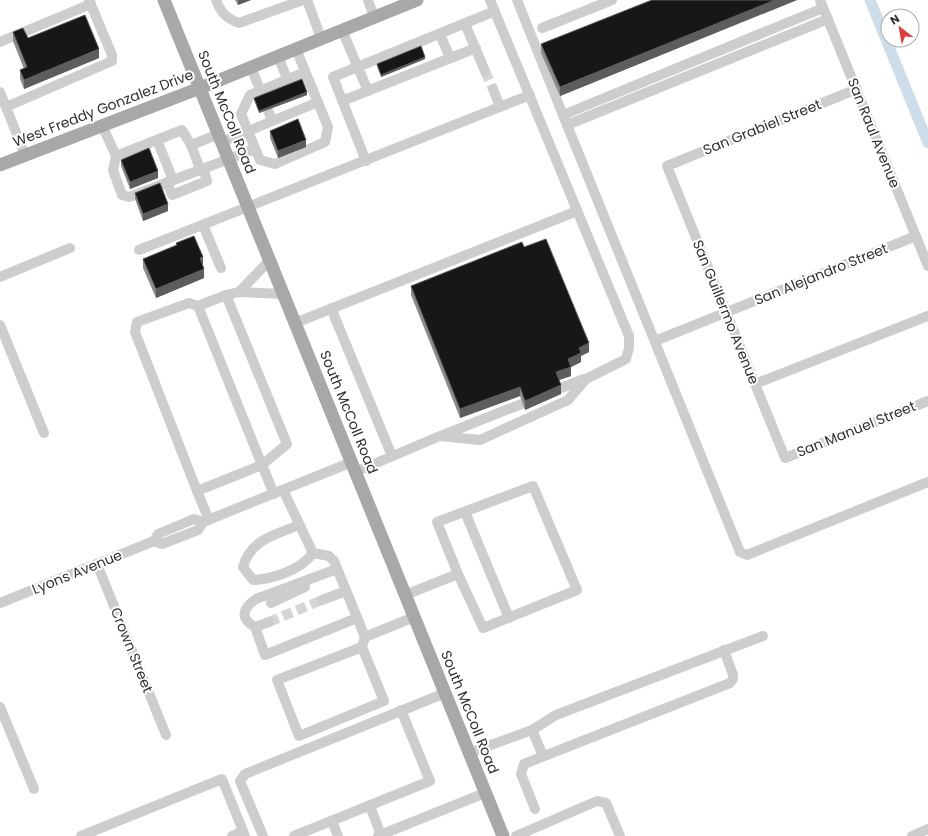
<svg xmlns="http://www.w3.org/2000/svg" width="928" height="836" font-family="Poppins,sans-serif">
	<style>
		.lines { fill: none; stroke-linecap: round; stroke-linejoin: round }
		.canal { stroke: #cdddea; stroke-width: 11 }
		.minor-tunnel { stroke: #d6d6d6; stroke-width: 10; stroke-dasharray: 10 5; stroke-linecap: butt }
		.minor { stroke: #cdcdcd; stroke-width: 10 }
		.major { stroke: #a8a8a8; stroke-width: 13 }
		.wall { fill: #8b8b8b }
		.shaded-wall { fill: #5d5d5d }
		.building { fill: #171717; stroke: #5d5d5d }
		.labels { text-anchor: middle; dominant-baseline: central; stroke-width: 4; stroke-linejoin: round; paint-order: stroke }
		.street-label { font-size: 14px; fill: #303030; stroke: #fff }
	</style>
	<rect width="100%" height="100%" fill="#fff"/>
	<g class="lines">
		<polyline class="canal" points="870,0 928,143"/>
		<g class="minor-tunnel">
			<polyline points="485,71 493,89"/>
			<polyline points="269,622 322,600"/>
		</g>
		<g class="minor">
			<path d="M216,0C221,13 226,18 239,23L303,0"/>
			<polyline points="307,0 321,38"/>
			<polyline points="368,0 374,17"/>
			<polyline points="517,0 563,115 823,8"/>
			<polyline points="820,0 928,266"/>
			<polyline points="465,24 485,71"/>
			<polyline points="542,28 612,0"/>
			<polyline points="342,30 368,91"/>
			<polyline points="440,34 450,58"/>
			<polyline points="0,42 91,4"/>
			<polyline points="296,49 328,127 325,142 275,164 260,160 241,114 250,95 305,72"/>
			<polyline points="278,56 289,84"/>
			<polyline points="251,67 262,95"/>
			<polyline points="493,89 500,107"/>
			<polyline points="857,89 667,166 785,458 928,401"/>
			<polyline points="0,92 6,107"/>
			<polyline points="342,101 476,48"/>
			<polyline points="268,110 272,121"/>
			<polyline points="563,115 740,552 747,555 928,482"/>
			<polyline points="102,125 116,156"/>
			<polyline points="567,125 828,19"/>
			<polyline points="219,134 191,145 182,130 116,156 113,170 122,195 129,197 255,149"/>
			<polyline points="157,140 173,180"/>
			<polyline points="222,142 318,102"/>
			<polyline points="191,145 200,169"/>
			<polyline points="25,155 6,107 112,61 112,55 89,0"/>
			<polyline points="366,161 333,77 495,11"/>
			<polyline points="167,182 172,195 207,181 203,168"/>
			<polyline points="203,225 221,268"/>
			<polyline points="139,250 530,95"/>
			<polyline points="0,277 70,248"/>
			<polyline points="239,292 270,260"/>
			<polyline points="198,306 262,465 197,491 209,520"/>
			<polyline points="331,308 392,456"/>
			<polyline points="295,323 577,211"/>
			<polyline points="0,325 44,433"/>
			<polyline points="655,341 916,236"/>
			<polyline points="755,384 928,316"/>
			<polyline points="549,393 584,379"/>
			<polyline points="443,435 534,399"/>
			<polyline points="355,472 440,436 480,440 568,400 586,379 626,359 629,348 629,336 490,0"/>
			<polyline points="283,490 313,553"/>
			<polyline points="197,491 135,332 137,322 189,303 198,306 226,295"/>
			<polyline points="274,494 262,465 287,444 226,295 239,292 283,294"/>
			<polyline points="465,512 509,618"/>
			<path d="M299,525C275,535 251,539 243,567L253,580C273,579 301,570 313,553"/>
			<polyline points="154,541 162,544 198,530 203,522 352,462"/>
			<polyline points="313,553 329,556 334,561 365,637 414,617"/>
			<polyline points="97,564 166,735"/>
			<path d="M337,569L256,599C243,608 239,618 255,627L265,655L357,618"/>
			<polyline points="405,595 458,574 483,628 577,590 533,486 437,522 458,574"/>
			<polyline points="322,600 346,591"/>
			<polyline points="0,603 154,541 158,534 194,519 203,522"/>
			<polyline points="271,603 305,587"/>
			<polyline points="255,627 269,622"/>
			<polyline points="362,647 277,680 299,736 384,701 362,647 365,637"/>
			<polyline points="0,707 34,789"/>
			<polyline points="532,730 543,756"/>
			<polyline points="469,753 532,730 556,715 763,636"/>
			<polyline points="370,806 381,835"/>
			<polyline points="535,809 521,774 524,764 730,683 733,679 733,675 724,650"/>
			<polyline points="332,821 338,836"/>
			<polyline points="81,836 222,779 243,831"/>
			<polyline points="232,836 243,831 245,836"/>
			<polyline points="263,836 240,781 245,774 445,693"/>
			<polyline points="294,836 430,781 401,710"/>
			<polyline points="378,836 485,793"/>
			<polyline points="516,836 597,801 606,803 620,836"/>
			<polyline points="912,836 928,829"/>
		</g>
		<g class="major">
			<polyline points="164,0 503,836"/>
			<polyline points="0,165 200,88 417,0"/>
		</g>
	</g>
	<g class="wall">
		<polygon points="235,0 251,0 238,5"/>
		<polygon points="652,0 797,0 560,96 541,53 541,44"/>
		<polygon points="13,32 28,38 99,58 24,89 20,79 20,70 24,69 13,41"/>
		<polygon points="425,59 381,77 377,66 377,64"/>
		<polygon points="307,95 259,113 254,100 254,98"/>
		<polygon points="270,131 306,147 278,158 270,138"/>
		<polygon points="121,160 158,178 130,189 121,166"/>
		<polygon points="135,193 168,211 143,221 135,199"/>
		<polygon points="176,243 203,266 204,278 156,298 143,268 143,259 176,245"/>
		<polygon points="524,247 589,352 581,356 581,362 571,367 571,376 559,380 561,394 525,410 520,396 460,418 411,295 411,286"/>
	</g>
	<g class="shaded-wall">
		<polygon points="238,0 251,0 238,5"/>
		<polygon points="775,0 797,0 560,96 560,87"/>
		<polygon points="99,49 99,58 24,89 24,80"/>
		<polygon points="425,57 425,59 381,77 381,75"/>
		<polygon points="307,92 307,95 259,113 259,111"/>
		<polygon points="306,140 306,147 278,158 278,151"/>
		<polygon points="158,171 158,178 130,189 130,182"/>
		<polygon points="168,204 168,211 143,221 143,214"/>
		<polygon points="203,257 203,266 200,258"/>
		<polygon points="204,269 204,278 156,298 156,289"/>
		<polygon points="589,343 589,352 581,356 581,362 571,367 571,376 556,381 556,372 579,348"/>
		<polygon points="561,385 561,394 525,410 525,401"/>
		<polygon points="520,387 520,396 460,418 460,409"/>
	</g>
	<g class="building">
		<polygon points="652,0 775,0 560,87 541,44"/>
		<polygon points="85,15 99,49 24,80 20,70 27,67 13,32 23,28 28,38"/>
		<polygon points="421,46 425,57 381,75 377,64"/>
		<polygon points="302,79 307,92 259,111 254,98"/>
		<polygon points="298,119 306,140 278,151 270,131"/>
		<polygon points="149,148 158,171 130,182 121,160"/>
		<polygon points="160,183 168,204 143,214 135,193"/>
		<polygon points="194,236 203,257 200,258 204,269 156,289 143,259 177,245 176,243"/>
		<polygon points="546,239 589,343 579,348 581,353 568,359 571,367 556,372 561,385 525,401 520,387 460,409 411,286 522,242 524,247"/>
	</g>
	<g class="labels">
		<g class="street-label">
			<text transform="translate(103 108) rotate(-21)">West Freddy Gonzalez Drive</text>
			<text transform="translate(227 112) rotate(68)">South McColl Road</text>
			<text transform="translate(762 127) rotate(-22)">San Grabiel Street</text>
			<text transform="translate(874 133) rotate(68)">San Raul Avenue</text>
			<text transform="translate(821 274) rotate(-22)">San Alejandro Street</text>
			<text transform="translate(726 312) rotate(68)">San Guillermo Avenue</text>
			<text transform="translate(349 412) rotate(68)">South McColl Road</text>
			<text transform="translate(856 429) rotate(-22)">San Manuel Street</text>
			<text transform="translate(77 572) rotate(-22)">Lyons Avenue</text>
			<text transform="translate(132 650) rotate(68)">Crown Street</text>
			<text transform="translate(470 712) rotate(68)">South McColl Road</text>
		</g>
	</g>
	<g transform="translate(900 28) rotate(329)"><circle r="19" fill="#ffffff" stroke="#acacac"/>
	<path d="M0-3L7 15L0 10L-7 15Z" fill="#da3f3f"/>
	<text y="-6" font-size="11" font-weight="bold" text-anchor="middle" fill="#303030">N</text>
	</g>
</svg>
